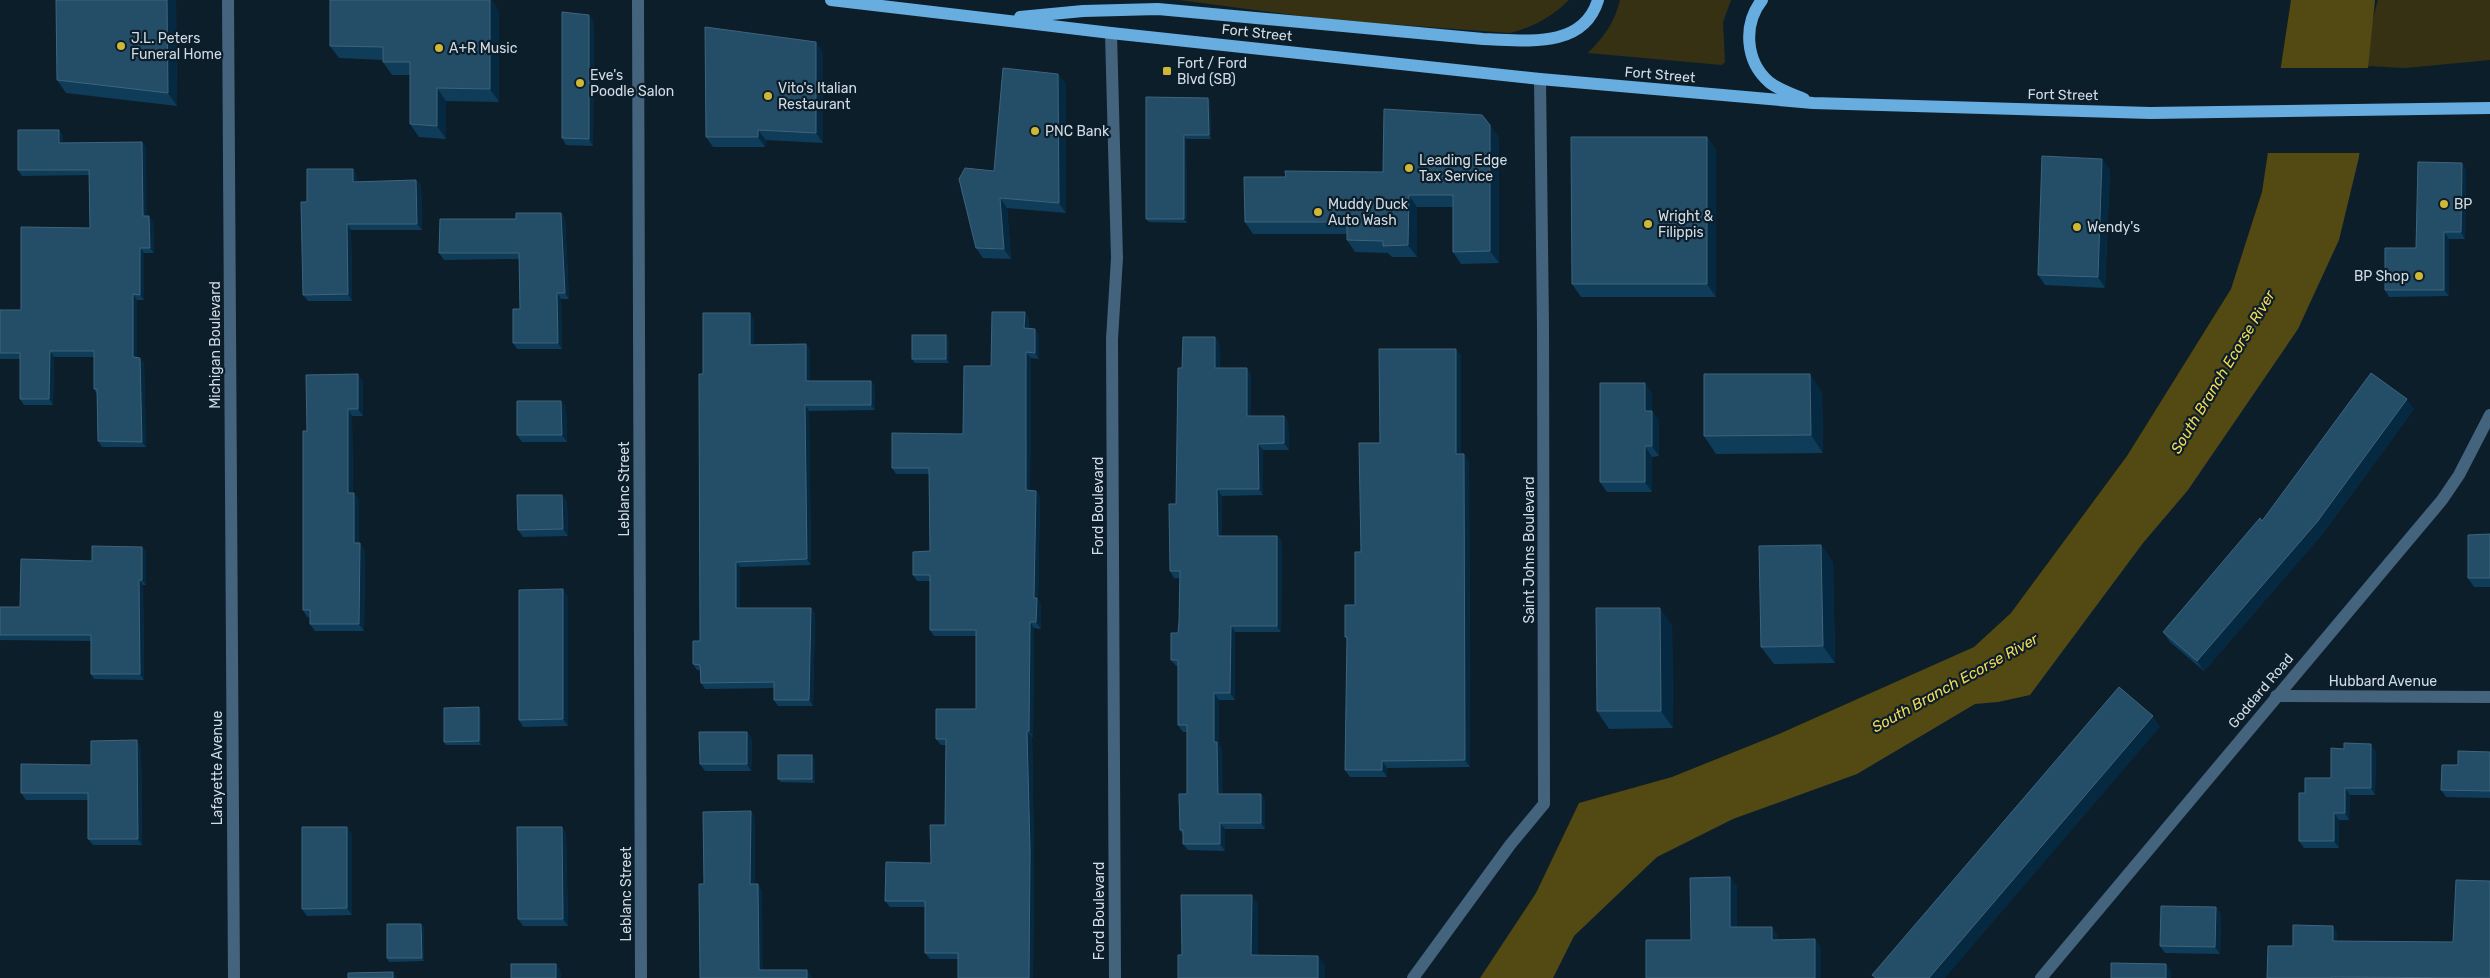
<svg xmlns="http://www.w3.org/2000/svg" width="2490" height="978" font-family="Rubik,sans-serif">
	<style>
		.green { fill: #373114 }
		.water { fill: #534913 }
		.pier { fill: #0d1e2b }
		.lines { fill: none; stroke-linecap: round; stroke-linejoin: round }
		.minor { stroke: #44647d; stroke-width: 12 }
		.tertiary { stroke: #44647d; stroke-width: 12 }
		.primary { stroke: #68ade0; stroke-width: 12 }
		.wall { fill: #0f3c59 }
		.shaded-wall { fill: #052940 }
		.building { fill: #244d68; stroke: #3f647b }
		.poi-dot { fill: #d0b736; stroke: #0d1e2b; stroke-width: 2 }
		.labels { text-anchor: middle; dominant-baseline: central; stroke-width: 4.5; stroke-linejoin: round; paint-order: stroke }
		.street-label { font-size: 14px; fill: #d1dce5; stroke: #0d1e2b }
		.poi-label { font-size: 14px; fill: #d1dce5; stroke: #0d1e2b; text-anchor: start }
		.water-label { font-size: 15px; font-style: italic; fill: #f4d955; stroke: #0d1e2b }
	</style>
	<rect width="100%" height="100%" fill="#0d1e2b"/>
	<g class="green">
		<path d="M1179,0H1569C1553,16 1532,28 1510,33L1332,20Z"/>
		<path d="M1620,0H1731L1723,22L1725,62L1722,65L1588,53C1604,37 1615,22 1620,0Z"/>
		<polygon points="2378,0 2490,0 2490,60 2405,68 2368,66 2372,22"/>
	</g>
	<polygon class="water" points="2291,0 2375,0 2359,157 2339,240 2298,329 2188,490 2143,543 2030,695 1998,702 1975,704 1857,774 1733,819 1657,857 1574,936 1553,978 1480,978 1536,893 1579,803 1672,777 1779,734 1974,647 2011,613 2127,456 2231,289 2262,192"/>
	<polygon class="pier" points="2278,68 2369,68 2362,153 2265,153"/>
	<g class="lines">
		<g class="minor">
			<polyline points="228,0 234,978"/>
			<polyline points="638,0 641,978"/>
			<polyline points="1111,33 1117,258 1112,339 1115,978"/>
			<polyline points="2276,696 2490,697"/>
			<polyline points="1413,978 1510,845 1544,804 1543,326 1540,79"/>
		</g>
		<polyline class="tertiary" points="2041,978 2442,500 2459,475 2490,415"/>
		<g class="primary">
			<polyline points="831,0 1111,33 1540,79 1813,103 2150,113 2490,108"/>
			<path d="M1762,0C1743,24 1745,61 1769,82C1779,90 1792,94 1804,99"/>
			<path d="M1020,17L1083,11L1158,9L1483,39C1524,40 1583,50 1598,0"/>
		</g>
	</g>
	<g class="wall">
		<polygon points="56,0 176,0 177,106 66,93 57,80"/>
		<polygon points="499,11 499,102 446,101 446,139 419,137 410,124 410,75 392,75 383,62 383,60 339,58 330,46"/>
		<polygon points="594,22 593,146 566,145 562,138"/>
		<polygon points="823,52 823,143 766,140 765,147 713,147 706,137"/>
		<polygon points="1058,74 1066,85 1066,213 1007,208 1011,259 983,258 976,248 994,171"/>
		<polygon points="1146,97 1208,98 1210,101 1211,139 1186,139 1187,223 1149,222 1146,219"/>
		<polygon points="63,135 63,143 142,142 146,147 146,216 153,222 154,253 144,253 144,300 137,300 137,358 144,363 146,447 102,447 98,441 97,394 94,389 94,357 54,357 53,405 24,405 20,399 20,359 0,359 0,310 21,310 90,228 89,175 22,176 18,170"/>
		<polygon points="1499,137 1499,263 1461,264 1453,252 1453,207 1417,207 1417,257 1392,257 1388,253 1355,252 1347,240 1347,234 1253,234 1245,222 1286,177 1383,172"/>
		<polygon points="1707,137 1716,150 1716,297 1581,297 1572,284"/>
		<polygon points="2110,169 2105,288 2045,285 2038,275"/>
		<polygon points="2466,169 2465,239 2449,239 2449,296 2389,297 2385,290 2416,248"/>
		<polygon points="357,175 357,182 416,180 421,186 422,230 351,230 352,301 308,301 303,295 307,202"/>
		<polygon points="561,213 565,219 569,299 561,299 562,349 517,349 513,343 520,309 519,259 444,260 439,253 516,219"/>
		<polygon points="1029,318 1029,329 1039,335 1039,359 1031,358 1030,490 1036,491 1040,497 1038,600 1041,604 1041,629 1034,628 1033,737 1032,737 1034,856 1033,978 958,978 958,959 930,959 925,953 925,907 890,907 885,901 931,863 945,825 946,745 941,745 936,739 976,709 976,636 934,636 930,630 930,581 917,581 913,575 930,551 929,474 896,474 892,468 963,434 991,366"/>
		<polygon points="754,319 754,344 806,344 810,350 810,381 871,381 875,387 875,410 809,411 811,565 740,567 740,608 811,608 815,614 813,706 778,706 774,700 774,688 705,689 701,683 700,670 697,670 693,664 700,641 703,374"/>
		<polygon points="946,335 949,339 949,363 915,363 912,359"/>
		<polygon points="1215,337 1219,343 1220,368 1251,374 1251,416 1284,416 1288,422 1289,450 1263,450 1263,495 1222,496 1222,536 1277,536 1282,542 1281,632 1235,632 1235,700 1219,700 1219,745 1222,749 1222,794 1261,794 1265,800 1265,829 1225,829 1225,851 1188,850 1183,844 1183,835 1180,830 1187,794 1187,732 1183,732 1178,725 1178,666 1176,666 1171,660 1178,633 1179,622 1180,578 1174,578 1170,571 1176,504 1182,368"/>
		<polygon points="1461,355 1461,454 1469,461 1470,767 1387,768 1387,777 1350,777 1345,770 1347,640 1345,637 1355,605 1361,552 1380,443"/>
		<polygon points="363,381 363,416 352,416 353,493 354,493 359,500 359,543 365,550 364,631 315,631 310,624 310,617 307,617 303,610 307,431"/>
		<polygon points="1822,392 1823,453 1716,454 1704,436"/>
		<polygon points="1652,393 1652,411 1659,421 1659,456 1652,457 1652,492 1607,492 1600,482"/>
		<polygon points="561,401 566,408 567,442 522,442 517,435"/>
		<polygon points="2414,409 2324,532 2204,671 2170,642 2163,632 2262,521"/>
		<polygon points="562,495 567,502 568,536 523,537 518,530"/>
		<polygon points="2490,534 2490,587 2474,587 2468,578"/>
		<polygon points="1821,545 1833,563 1835,663 1774,664 1761,647"/>
		<polygon points="142,547 146,552 146,585 143,585 144,680 94,679 91,674 91,641 0,640 0,607 20,607 92,561"/>
		<polygon points="568,596 568,726 523,727 519,720"/>
		<polygon points="1672,625 1673,728 1609,729 1597,711"/>
		<polygon points="481,711 481,745 446,745 444,742"/>
		<polygon points="747,732 752,739 751,771 705,771 700,764"/>
		<polygon points="141,747 142,845 93,845 88,839 88,800 26,800 21,793 91,765"/>
		<polygon points="2376,751 2375,795 2350,795 2349,820 2339,820 2339,848 2304,848 2299,841 2305,793 2331,778"/>
		<polygon points="2490,752 2490,798 2446,797 2441,790 2458,765"/>
		<polygon points="812,755 814,758 815,783 781,782 778,779"/>
		<polygon points="562,827 566,834 568,926 523,926 518,919"/>
		<polygon points="352,834 352,915 307,916 302,909"/>
		<polygon points="2216,907 2221,914 2220,954 2165,953 2160,946"/>
		<polygon points="424,927 424,961 389,962 387,958"/>
		<polygon points="2337,932 2337,941 2453,942 2490,978 2267,978 2293,946"/>
	</g>
	<g class="shaded-wall">
		<polygon points="167,0 176,0 177,106 168,93"/>
		<polygon points="490,0 492,0 499,11 499,102 490,89"/>
		<polygon points="589,15 594,22 593,146 589,139"/>
		<polygon points="816,42 823,52 823,143 816,133"/>
		<polygon points="1058,74 1066,85 1066,213 1059,203"/>
		<polygon points="437,88 446,101 446,139 437,126"/>
		<polygon points="1208,98 1210,101 1211,139 1209,135"/>
		<polygon points="1490,125 1499,137 1499,263 1490,251"/>
		<polygon points="59,130 63,135 63,148 59,143"/>
		<polygon points="758,130 766,140 765,147 758,137"/>
		<polygon points="1184,135 1186,139 1187,223 1184,219"/>
		<polygon points="1707,137 1716,150 1716,297 1707,284"/>
		<polygon points="142,142 146,147 147,222 143,216"/>
		<polygon points="2102,159 2110,169 2105,288 2098,277"/>
		<polygon points="2462,163 2466,169 2465,239 2461,232"/>
		<polygon points="353,169 357,175 357,188 353,182"/>
		<polygon points="416,180 421,186 422,230 417,224"/>
		<polygon points="1409,195 1417,207 1417,257 1408,245"/>
		<polygon points="1000,198 1007,208 1011,259 1004,249"/>
		<polygon points="561,213 565,219 569,299 565,293"/>
		<polygon points="149,216 153,222 154,253 150,248"/>
		<polygon points="347,224 351,230 352,301 348,294"/>
		<polygon points="2444,232 2449,239 2449,296 2444,290"/>
		<polygon points="140,248 144,253 144,300 140,295"/>
		<polygon points="557,293 561,299 562,349 558,343"/>
		<polygon points="133,294 137,300 137,363 133,357"/>
		<polygon points="1025,312 1029,318 1028,334 1024,328"/>
		<polygon points="750,313 754,319 754,350 750,345"/>
		<polygon points="1035,329 1039,335 1039,359 1035,353"/>
		<polygon points="946,335 949,339 949,363 946,359"/>
		<polygon points="1215,337 1219,343 1220,374 1215,368"/>
		<polygon points="806,344 810,350 810,386 806,381"/>
		<polygon points="1456,349 1461,355 1461,461 1456,454"/>
		<polygon points="50,351 54,357 53,405 49,399"/>
		<polygon points="1026,352 1031,358 1030,496 1026,490"/>
		<polygon points="140,358 144,363 146,447 142,442"/>
		<polygon points="1247,368 1251,374 1251,423 1247,416"/>
		<polygon points="358,374 363,381 363,416 358,409"/>
		<polygon points="1810,374 1822,392 1823,453 1811,435"/>
		<polygon points="871,381 875,387 875,410 871,405"/>
		<polygon points="1645,383 1652,393 1652,421 1645,411"/>
		<polygon points="2407,399 2414,409 2324,532 2204,671 2197,661"/>
		<polygon points="561,401 566,408 567,442 562,435"/>
		<polygon points="805,405 809,411 811,565 807,559"/>
		<polygon points="348,409 352,416 353,500 348,493"/>
		<polygon points="1652,411 1659,421 1659,456 1652,446"/>
		<polygon points="1284,416 1288,422 1289,450 1284,443"/>
		<polygon points="1258,444 1263,450 1263,495 1259,489"/>
		<polygon points="1645,446 1652,457 1652,492 1645,482"/>
		<polygon points="1464,454 1469,461 1470,767 1465,760"/>
		<polygon points="1217,489 1222,496 1222,542 1218,536"/>
		<polygon points="1036,491 1040,497 1038,600 1041,604 1041,629 1036,622 1034,598"/>
		<polygon points="354,493 359,500 359,550 354,543"/>
		<polygon points="562,495 567,502 568,536 563,529"/>
		<polygon points="1277,536 1282,542 1281,632 1277,626"/>
		<polygon points="360,543 365,550 364,631 359,624"/>
		<polygon points="1821,545 1833,563 1835,663 1823,646"/>
		<polygon points="142,547 146,552 146,585 142,580"/>
		<polygon points="736,562 740,567 740,614 736,608"/>
		<polygon points="139,580 143,585 144,680 140,674"/>
		<polygon points="563,589 568,596 568,726 563,719"/>
		<polygon points="811,608 815,614 813,706 809,700"/>
		<polygon points="1660,608 1672,625 1673,728 1661,711"/>
		<polygon points="1030,622 1034,628 1033,737 1029,731"/>
		<polygon points="1231,626 1235,632 1235,700 1230,693"/>
		<polygon points="1214,693 1219,700 1219,745 1222,749 1223,801 1218,794 1214,742"/>
		<polygon points="479,707 481,711 481,745 479,741"/>
		<polygon points="2153,716 2160,727 1945,978 1929,978"/>
		<polygon points="1027,731 1032,737 1034,856 1033,978 1029,978"/>
		<polygon points="747,732 752,739 751,771 747,764"/>
		<polygon points="137,740 141,747 142,845 138,839"/>
		<polygon points="2371,744 2376,751 2375,795 2371,788"/>
		<polygon points="812,755 814,758 815,783 812,779"/>
		<polygon points="1382,761 1387,768 1387,777 1382,770"/>
		<polygon points="2345,788 2350,795 2349,820 2345,813"/>
		<polygon points="1261,794 1265,800 1265,829 1261,823"/>
		<polygon points="751,811 755,818 755,891 750,884"/>
		<polygon points="2334,813 2339,820 2339,848 2334,841"/>
		<polygon points="1220,823 1225,829 1225,851 1220,844"/>
		<polygon points="347,827 352,834 352,915 347,908"/>
		<polygon points="562,827 566,834 568,926 563,919"/>
		<polygon points="1730,877 1737,886 1737,936 1730,927"/>
		<polygon points="758,884 762,891 763,977 759,970"/>
		<polygon points="1252,895 1258,904 1258,965 1251,955"/>
		<polygon points="2216,907 2221,914 2220,954 2215,947"/>
		<polygon points="421,924 424,927 424,961 422,958"/>
		<polygon points="2333,926 2337,932 2337,947 2333,941"/>
		<polygon points="1772,927 1778,936 1778,949 1772,940"/>
		<polygon points="1815,939 1821,948 1821,978 1815,978"/>
		<polygon points="1318,956 1325,965 1325,978 1318,978"/>
		<polygon points="556,964 561,971 561,978 556,978"/>
		<polygon points="2166,964 2171,971 2171,978 2166,978"/>
		<polygon points="807,970 812,977 812,978 807,978"/>
		<polygon points="393,972 397,978 393,978"/>
	</g>
	<g class="building">
		<polygon points="56,0 167,0 168,93 57,80"/>
		<polygon points="330,0 490,0 490,89 437,88 437,126 410,124 410,62 383,62 383,47 330,46"/>
		<polygon points="562,12 589,15 589,139 562,138"/>
		<polygon points="705,27 816,42 816,133 758,130 758,137 706,137"/>
		<polygon points="1003,68 1058,74 1059,203 1000,198 1004,249 976,248 959,179 965,168 994,171"/>
		<polygon points="1146,97 1208,98 1209,135 1184,135 1184,219 1146,219"/>
		<polygon points="1384,109 1482,115 1490,125 1490,251 1453,252 1453,195 1409,195 1408,245 1383,246 1383,241 1347,240 1347,222 1245,222 1244,177 1286,177 1285,171 1383,172"/>
		<polygon points="18,130 59,130 59,143 142,142 143,216 149,216 150,248 140,248 140,295 133,294 133,357 140,358 142,442 98,441 97,389 94,389 94,351 50,351 49,399 20,399 20,353 0,353 0,310 21,310 21,227 90,228 89,170 18,170"/>
		<polygon points="1571,137 1707,137 1707,284 1572,284"/>
		<polygon points="2042,156 2102,159 2098,277 2038,275"/>
		<polygon points="2418,162 2462,163 2461,232 2444,232 2444,290 2385,290 2385,248 2416,248"/>
		<polygon points="307,169 353,169 353,182 416,180 417,224 347,224 348,294 303,295 301,202 307,202"/>
		<polygon points="516,213 561,213 565,293 557,293 558,343 513,343 513,309 520,309 519,253 439,253 440,219 516,219"/>
		<polygon points="992,312 1025,312 1024,328 1035,329 1035,353 1026,352 1026,490 1036,491 1034,598 1037,598 1036,622 1030,622 1029,731 1027,731 1030,850 1029,978 958,978 958,953 925,953 925,901 885,901 886,862 931,863 930,825 945,825 946,739 936,739 936,709 976,709 976,630 930,630 930,575 913,575 913,552 930,551 929,468 892,468 892,433 963,434 964,366 991,366"/>
		<polygon points="703,313 750,313 750,345 806,344 806,381 871,381 871,405 805,405 807,559 736,562 736,608 811,608 809,700 774,700 774,682 701,683 700,665 693,664 693,641 700,641 699,374 703,374"/>
		<rect x="912" y="335" width="34" height="24"/>
		<polygon points="1183,337 1215,337 1215,368 1247,368 1247,416 1284,416 1284,443 1258,444 1259,489 1217,489 1218,536 1277,536 1277,626 1231,626 1230,693 1214,693 1214,742 1217,742 1218,794 1261,794 1261,823 1220,823 1220,844 1183,844 1183,830 1180,830 1179,794 1187,794 1187,725 1178,725 1178,660 1171,660 1171,633 1178,633 1179,622 1180,571 1170,571 1169,504 1176,504 1178,368 1182,368"/>
		<polygon points="1379,349 1456,349 1456,454 1464,454 1465,760 1382,761 1382,770 1345,770 1347,637 1345,637 1345,605 1355,605 1355,552 1361,552 1359,443 1380,443"/>
		<polygon points="2371,373 2407,399 2317,522 2197,661 2163,632 2260,518 2262,521"/>
		<polygon points="358,374 358,409 348,409 348,493 354,493 354,543 360,543 359,624 310,624 310,610 303,610 303,431 307,431 306,375"/>
		<polygon points="1704,374 1810,374 1811,435 1704,436"/>
		<polygon points="1600,383 1645,383 1645,411 1652,411 1652,446 1645,446 1645,482 1600,482"/>
		<polygon points="517,401 561,401 562,435 517,435"/>
		<polygon points="517,495 562,495 563,529 518,530"/>
		<polygon points="2490,534 2490,578 2468,578 2468,535"/>
		<polygon points="1821,545 1823,646 1761,647 1759,546"/>
		<polygon points="92,546 142,547 142,580 139,580 140,674 91,674 91,635 0,635 0,607 20,607 21,559 92,561"/>
		<polygon points="563,589 563,719 519,720 519,590"/>
		<polygon points="1596,608 1660,608 1661,711 1597,711"/>
		<polygon points="2119,687 2153,716 1929,978 1876,978 1872,975"/>
		<polygon points="479,707 479,741 444,742 444,708"/>
		<polygon points="699,732 747,732 747,764 700,764"/>
		<polygon points="137,740 138,839 88,839 88,793 21,793 21,764 91,765 91,741"/>
		<polygon points="2344,743 2371,744 2371,788 2345,788 2345,813 2334,813 2334,841 2299,841 2299,793 2305,793 2305,778 2331,778 2331,748 2344,749"/>
		<polygon points="2458,751 2490,752 2490,791 2441,790 2442,765 2458,765"/>
		<rect x="778" y="755" width="34" height="24"/>
		<polygon points="751,811 750,884 758,884 759,970 807,970 807,978 700,978 699,884 704,884 703,812"/>
		<polygon points="302,827 347,827 347,908 302,909"/>
		<polygon points="517,827 562,827 563,919 518,919"/>
		<polygon points="1730,877 1730,927 1772,927 1772,940 1815,939 1815,978 1646,978 1646,940 1691,940 1690,878"/>
		<polygon points="2456,880 2490,881 2490,978 2332,977 2332,978 2267,978 2268,946 2293,946 2293,925 2333,926 2333,941 2453,942"/>
		<polygon points="1181,895 1252,895 1251,955 1318,956 1318,978 1178,978 1178,955 1182,955"/>
		<polygon points="2161,906 2216,907 2215,947 2160,946"/>
		<polygon points="387,924 421,924 422,958 387,958"/>
		<polygon points="2111,963 2166,964 2166,978 2111,978"/>
		<rect x="511" y="964" width="45" height="14"/>
		<polygon points="393,972 393,978 348,978 348,973"/>
	</g>
	<g class="poi-dot">
		<circle cx="121" cy="46" r="5"/>
		<circle cx="439" cy="48" r="5"/>
		<rect x="1162" y="66" width="10" height="10" rx="2.5"/>
		<circle cx="580" cy="83" r="5"/>
		<circle cx="768" cy="96" r="5"/>
		<circle cx="1035" cy="131" r="5"/>
		<circle cx="1409" cy="168" r="5"/>
		<circle cx="2444" cy="204" r="5"/>
		<circle cx="1318" cy="212" r="5"/>
		<circle cx="1648" cy="224" r="5"/>
		<circle cx="2077" cy="227" r="5"/>
		<circle cx="2419" cy="276" r="5"/>
	</g>
	<g class="labels">
		<g class="street-label">
			<text transform="translate(1257 33) rotate(6)">Fort Street</text>
			<text transform="translate(1660 75) rotate(5)">Fort Street</text>
			<text transform="translate(2063 95) rotate(1)">Fort Street</text>
			<text transform="translate(215 345) rotate(-90)">Michigan Boulevard</text>
			<text transform="translate(624 489) rotate(-90)">Leblanc Street</text>
			<text transform="translate(1098 506) rotate(-90)">Ford Boulevard</text>
			<text transform="translate(1529 550) rotate(-90)">Saint Johns Boulevard</text>
			<text x="2383" y="681">Hubbard Avenue</text>
			<text transform="translate(2261 691) rotate(-50)">Goddard Road</text>
			<text transform="translate(217 768) rotate(-90)">Lafayette Avenue</text>
			<text transform="translate(626 894) rotate(-90)">Leblanc Street</text>
			<text transform="translate(1099 911) rotate(-90)">Ford Boulevard</text>
		</g>
		<g class="poi-label">
			<text x="131" y="38">J.L. Peters<tspan x="131" dy="16">Funeral Home</tspan></text>
			<text x="449" y="48">A+R Music</text>
			<text x="1177" y="63">Fort / Ford<tspan x="1177" dy="16">Blvd (SB)</tspan></text>
			<text x="590" y="75">Eve's<tspan x="590" dy="16">Poodle Salon</tspan></text>
			<text x="778" y="88">Vito's Italian<tspan x="778" dy="16">Restaurant</tspan></text>
			<text x="1045" y="131">PNC Bank</text>
			<text x="1419" y="160">Leading Edge<tspan x="1419" dy="16">Tax Service</tspan></text>
			<text x="1328" y="204">Muddy Duck<tspan x="1328" dy="16">Auto Wash</tspan></text>
			<text x="2454" y="204">BP</text>
			<text x="1658" y="216">Wright &amp;<tspan x="1658" dy="16">Filippis</tspan></text>
			<text x="2087" y="227">Wendy's</text>
			<text x="2409" y="276" text-anchor="end">BP Shop</text>
		</g>
		<g class="water-label">
			<text transform="translate(2223 372) rotate(-59)">South Branch Ecorse River</text>
			<text transform="translate(1955 683) rotate(-29)">South Branch Ecorse River</text>
		</g>
	</g>
</svg>
